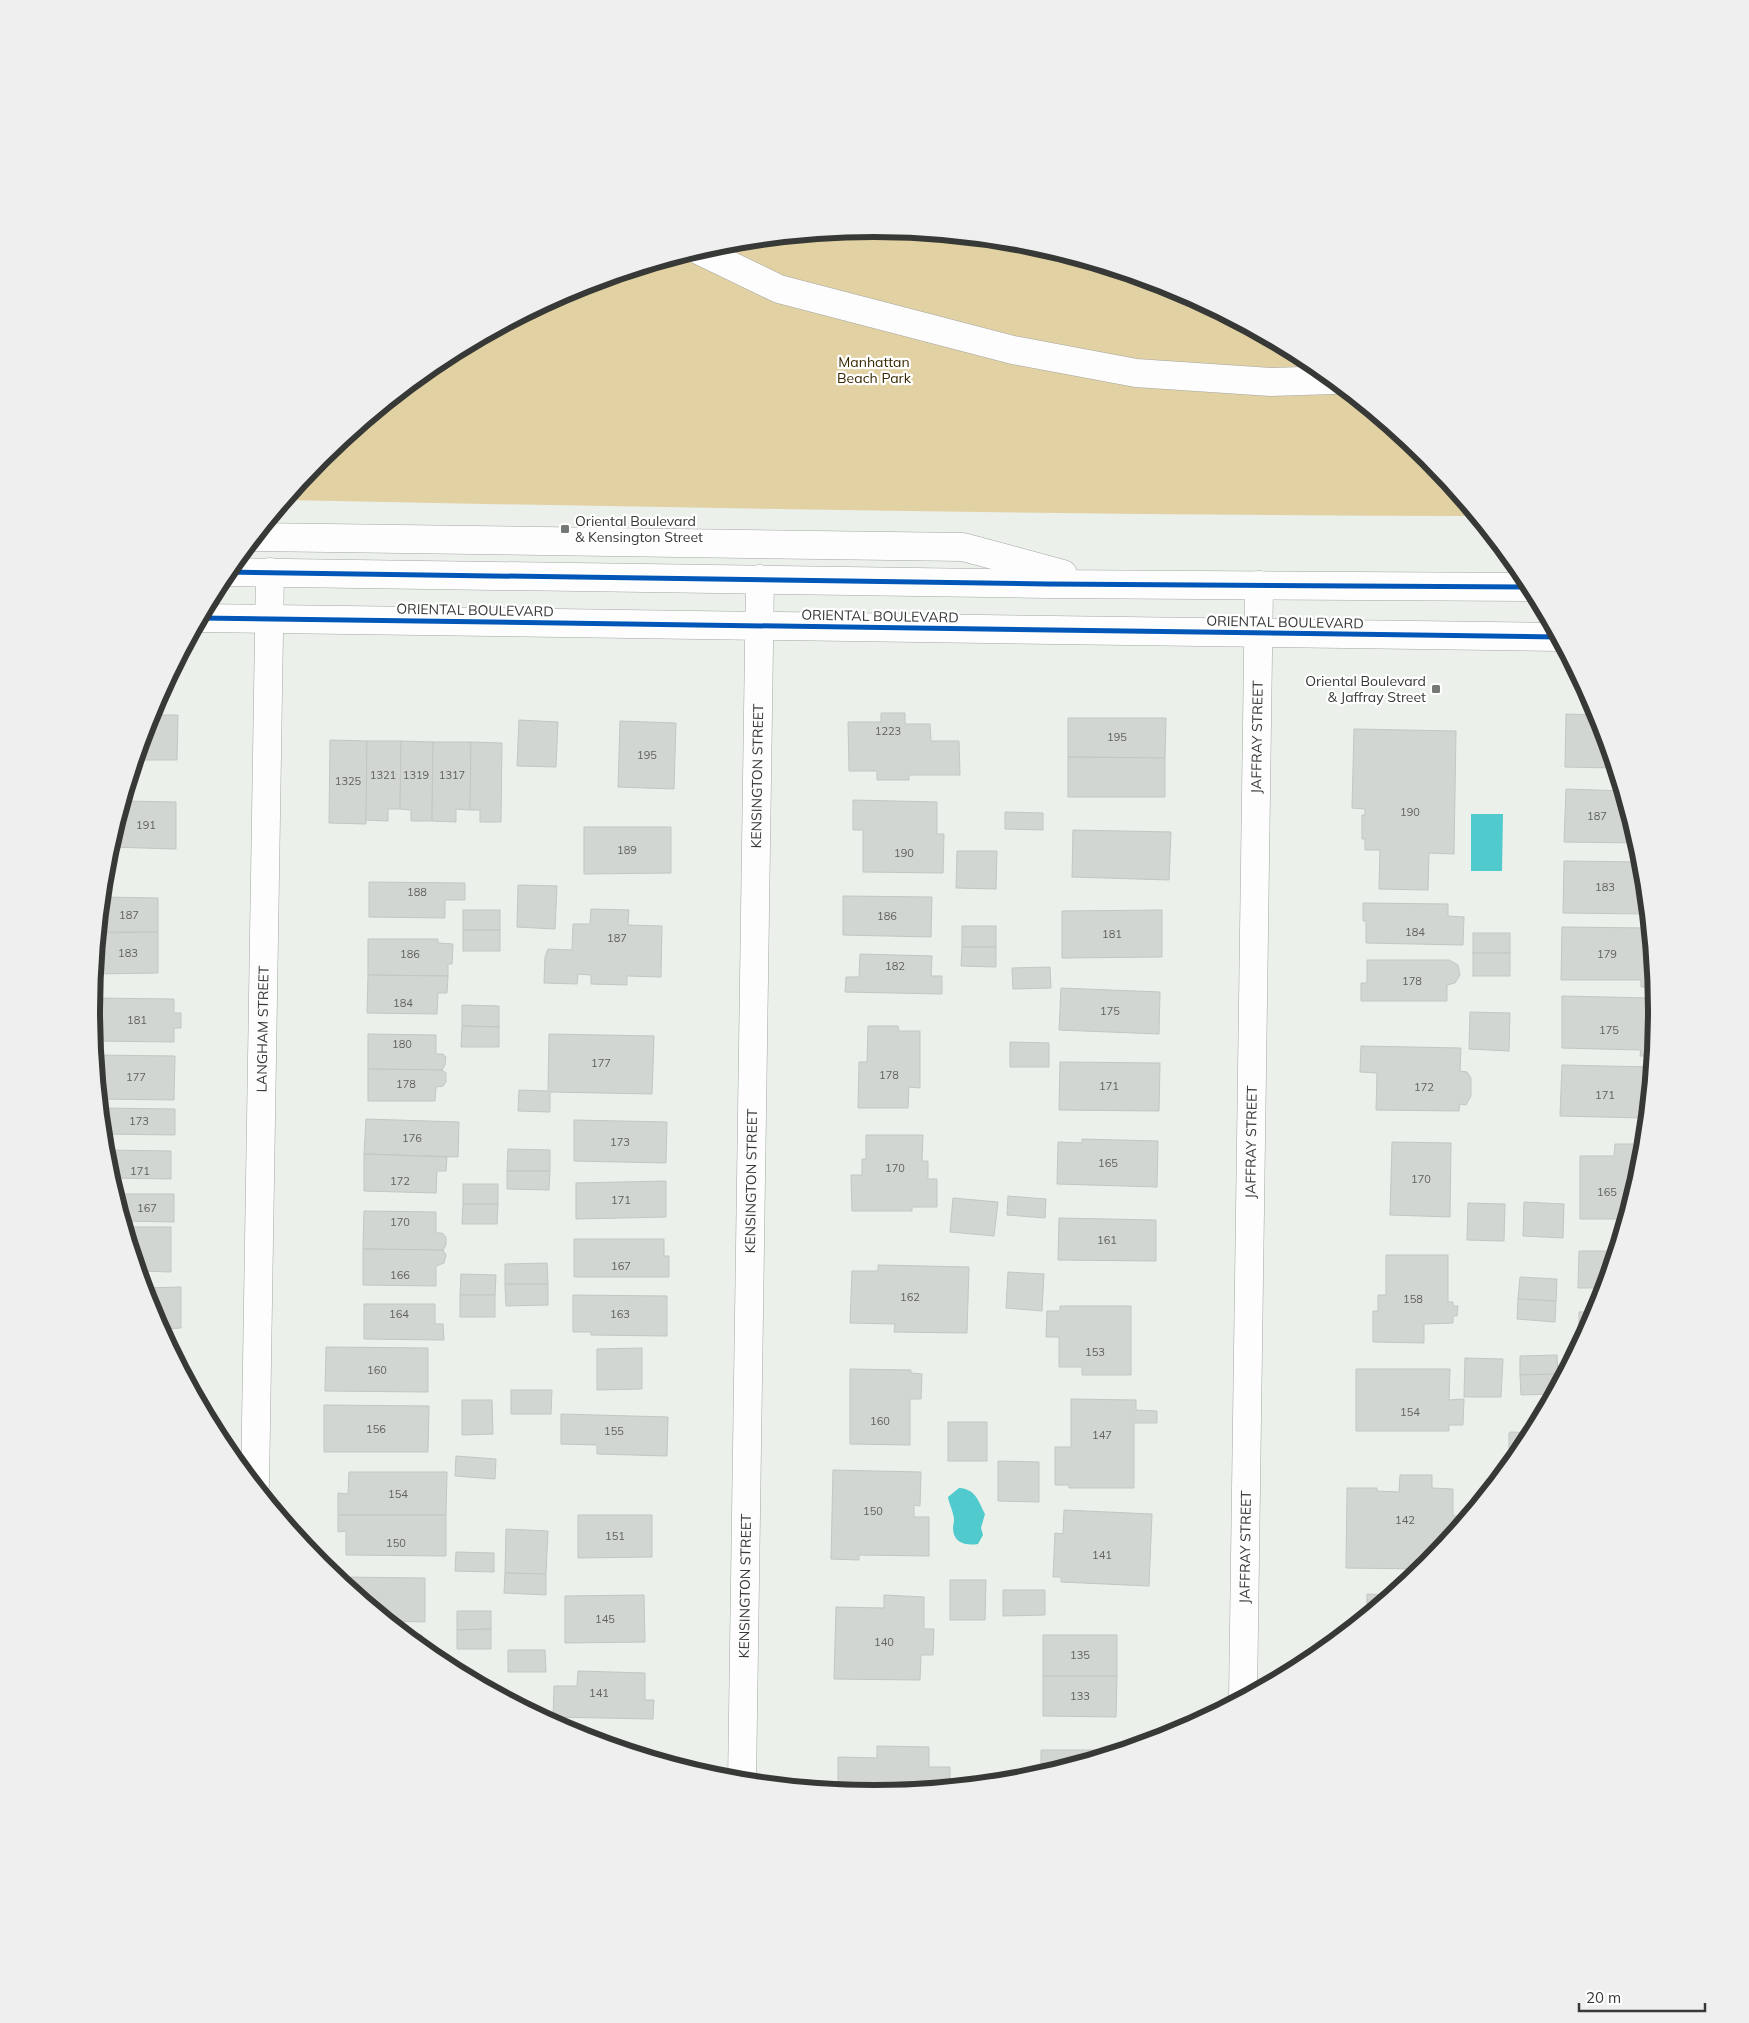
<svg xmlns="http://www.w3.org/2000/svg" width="1749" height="2023" font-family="Mulish,sans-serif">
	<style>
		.green { fill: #e2d1a3 }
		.water { fill: #50cacc }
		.building { fill: #d2d6d3; stroke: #c3c7c4 }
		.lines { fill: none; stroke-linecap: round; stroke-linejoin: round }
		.minor-casing { stroke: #a4a7a4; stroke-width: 29 }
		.minor { stroke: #fcfdfc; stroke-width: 28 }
		.cycleway-casing { stroke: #fff; stroke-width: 8 }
		.cycleway { stroke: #0057b8; stroke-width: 5 }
		.poi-dot { fill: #757975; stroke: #fff; stroke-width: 2 }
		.labels { text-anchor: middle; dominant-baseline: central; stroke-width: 4.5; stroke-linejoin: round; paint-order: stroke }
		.number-label { font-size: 11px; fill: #5f625e }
		.park-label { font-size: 14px; fill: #372800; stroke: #fff }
		.poi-label { font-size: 14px; fill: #363935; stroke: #fff; text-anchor: start }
		.street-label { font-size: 14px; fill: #363935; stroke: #fff }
		.rim { fill: none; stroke: #363935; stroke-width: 6 }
	</style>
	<rect width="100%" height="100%" fill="#ebf0eb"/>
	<path class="green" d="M875,228L1028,243L1175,288L1310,360L1429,458L1476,516C1079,515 683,508 286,500L321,457L440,360L575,288L722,243Z"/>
	<g class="water">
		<polygon points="1471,814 1503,814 1502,871 1471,871"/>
		<path d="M959,1488C976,1489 978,1501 985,1514L981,1528L983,1535L978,1544C966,1546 953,1543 953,1528C953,1525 954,1523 954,1520C954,1513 949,1504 948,1497Z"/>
	</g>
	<g class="building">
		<polygon points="881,713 905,713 905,724 930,724 931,741 959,741 960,775 909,775 909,780 877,780 877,771 849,771 848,722 881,722"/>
		<polygon points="1566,714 1599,715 1615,768 1565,767"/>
		<polygon points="150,715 178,715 177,760 136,760"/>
		<polygon points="1068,718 1166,718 1165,758 1068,757"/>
		<polygon points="519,720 558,722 556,767 517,766"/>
		<polygon points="620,721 676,723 674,789 618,787"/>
		<polygon points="1354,729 1456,731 1454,854 1429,853 1428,890 1379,889 1380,850 1365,850 1365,839 1362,839 1362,815 1365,815 1365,809 1352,808"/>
		<polygon points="330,740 367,741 366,824 329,823"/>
		<polygon points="367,741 401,741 400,809 388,809 388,821 366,820"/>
		<polygon points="401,741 433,742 432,821 411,821 411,810 400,809"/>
		<polygon points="433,742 471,742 470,810 456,809 456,822 432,821"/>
		<polygon points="471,742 502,743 501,822 480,822 480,810 470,810"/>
		<polygon points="1068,757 1165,758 1165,797 1068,797"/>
		<polygon points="1566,789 1622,791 1638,843 1564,842"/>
		<polygon points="853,800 937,802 937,834 944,834 943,873 863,872 863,830 853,830"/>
		<polygon points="124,801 176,802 176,849 110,847"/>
		<polygon points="1005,812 1043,813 1043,830 1005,829"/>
		<polygon points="584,827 671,827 671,873 584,874"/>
		<polygon points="1073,830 1171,832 1169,880 1072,877"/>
		<polygon points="957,851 997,851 996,889 956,888"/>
		<polygon points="1564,861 1643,862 1648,914 1563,913"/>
		<polygon points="369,882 465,883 465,900 445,900 445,918 369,917"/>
		<polygon points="518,885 557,886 555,929 517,927"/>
		<polygon points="843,896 932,897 931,937 843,935"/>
		<polygon points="103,897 158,898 158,932 99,932"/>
		<polygon points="1363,903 1448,904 1448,916 1464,917 1463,945 1366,943 1366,921 1363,921"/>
		<polygon points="591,909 629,910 628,925 662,926 661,977 627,976 627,985 591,984 591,975 578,974 577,984 544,983 545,957 548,949 572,950 573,924 590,924"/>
		<rect x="463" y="910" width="37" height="20"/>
		<polygon points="1162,910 1162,957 1062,958 1062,911"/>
		<rect x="962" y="926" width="34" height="21"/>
		<polygon points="1562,927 1649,928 1655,987 1641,987 1641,980 1561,980"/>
		<rect x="463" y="930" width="37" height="21"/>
		<polygon points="158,932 158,973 95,974 99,933"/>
		<rect x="1473" y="933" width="37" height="20"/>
		<polygon points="368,939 438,939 438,943 453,944 452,964 448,964 448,976 368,975"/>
		<polygon points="962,947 996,947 996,967 961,966"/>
		<rect x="1473" y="953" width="37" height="23"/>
		<polygon points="860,954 932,956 931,976 942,976 942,994 845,992 846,977 859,977"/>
		<polygon points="1367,960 1449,960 1458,965 1460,975 1455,983 1447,985 1447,1001 1361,1001 1361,983 1367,983"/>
		<polygon points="1050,967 1051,988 1013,989 1012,968"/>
		<polygon points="368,975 448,976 447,993 438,993 437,1014 367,1013"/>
		<polygon points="1061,988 1160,992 1159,1034 1059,1030"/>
		<polygon points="1562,996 1651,998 1652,1004 1657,1004 1658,1012 1653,1056 1640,1056 1641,1050 1562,1048"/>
		<polygon points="93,998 174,999 174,1013 181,1013 181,1028 174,1028 174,1042 94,1041 91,1012"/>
		<polygon points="462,1005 499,1006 499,1027 462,1026"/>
		<polygon points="1470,1012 1510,1013 1509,1051 1469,1049"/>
		<polygon points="462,1026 499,1027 499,1047 461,1047"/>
		<polygon points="868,1026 898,1026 899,1031 920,1031 920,1088 909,1087 908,1108 858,1108 859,1062 867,1062"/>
		<polygon points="368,1034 436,1035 436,1054 443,1054 446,1057 445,1065 442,1070 368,1069"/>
		<polygon points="549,1034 654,1036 652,1094 550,1092 550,1112 518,1111 519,1090 548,1091"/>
		<polygon points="1010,1042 1049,1043 1049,1067 1010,1067"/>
		<polygon points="1361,1046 1461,1048 1460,1071 1467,1072 1471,1078 1471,1096 1466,1105 1460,1104 1459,1111 1376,1110 1377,1073 1360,1072"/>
		<polygon points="96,1055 175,1056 174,1100 100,1099"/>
		<polygon points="1060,1062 1160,1063 1159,1111 1059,1110"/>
		<polygon points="1562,1065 1651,1067 1647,1125 1641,1125 1642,1118 1560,1116"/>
		<polygon points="368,1069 442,1070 446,1073 446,1082 443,1086 436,1087 435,1101 368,1101"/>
		<polygon points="101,1108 175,1109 175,1135 103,1134"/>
		<polygon points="366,1119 459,1122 458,1157 364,1154"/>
		<polygon points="574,1120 667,1122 666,1163 574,1161"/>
		<polygon points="866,1135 923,1135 922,1161 928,1161 928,1179 937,1179 937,1207 912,1207 912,1211 852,1211 851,1175 862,1175 862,1159 866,1159"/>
		<polygon points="1082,1139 1158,1141 1157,1187 1057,1184 1058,1142 1082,1143"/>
		<polygon points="1392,1142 1451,1143 1450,1217 1390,1215"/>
		<polygon points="1615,1144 1645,1144 1643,1165 1626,1219 1580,1219 1580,1156 1614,1156"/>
		<polygon points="508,1149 550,1150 550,1171 507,1171"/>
		<polygon points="105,1150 171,1151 171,1179 111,1178 106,1164"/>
		<polygon points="364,1154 447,1157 446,1171 437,1171 436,1193 364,1191"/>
		<polygon points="507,1171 550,1171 549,1190 507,1189"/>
		<polygon points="666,1181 666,1217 576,1219 576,1183"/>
		<rect x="463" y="1184" width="35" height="20"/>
		<polygon points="115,1194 174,1194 174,1222 124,1221"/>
		<polygon points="1008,1196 1046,1199 1045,1218 1007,1215"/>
		<polygon points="953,1198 998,1202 994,1236 950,1232"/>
		<polygon points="1524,1202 1564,1204 1563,1238 1523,1236"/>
		<polygon points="1468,1203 1505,1204 1504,1241 1467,1240"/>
		<polygon points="463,1204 498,1204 497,1224 462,1224"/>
		<polygon points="364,1211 436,1212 436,1233 442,1233 446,1237 446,1245 443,1250 363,1249"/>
		<polygon points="1059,1218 1156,1220 1156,1261 1058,1260"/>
		<polygon points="125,1227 171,1227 171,1272 139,1271"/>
		<polygon points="574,1239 664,1239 664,1256 669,1256 669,1277 574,1277"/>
		<polygon points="363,1249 443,1250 446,1255 444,1263 436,1266 436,1286 363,1285"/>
		<polygon points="1579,1251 1616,1251 1605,1288 1578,1288"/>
		<polygon points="1386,1255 1448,1255 1448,1302 1453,1302 1453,1306 1458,1306 1457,1316 1453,1316 1453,1323 1424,1324 1424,1343 1373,1342 1373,1311 1378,1311 1378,1295 1386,1295"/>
		<polygon points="547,1263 548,1284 505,1284 505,1264"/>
		<polygon points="878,1265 969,1267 967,1333 894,1332 895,1324 850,1323 852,1271 878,1271"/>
		<polygon points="1008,1272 1044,1274 1042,1311 1006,1308"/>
		<polygon points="461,1274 496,1275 495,1295 460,1295"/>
		<polygon points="1520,1277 1557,1279 1556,1301 1518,1299"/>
		<polygon points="505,1284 548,1284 548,1305 506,1306"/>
		<polygon points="181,1287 181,1328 160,1329 151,1311 144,1288"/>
		<rect x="460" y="1295" width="35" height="22"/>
		<polygon points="573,1295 667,1296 667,1336 591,1335 591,1332 573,1332"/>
		<polygon points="1518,1299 1556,1301 1555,1322 1517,1319"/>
		<polygon points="364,1304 435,1304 435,1324 443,1324 444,1340 364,1339"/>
		<polygon points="1060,1306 1131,1306 1131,1375 1082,1375 1082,1367 1059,1367 1059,1337 1046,1337 1047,1311 1060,1311"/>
		<polygon points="1579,1312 1598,1312 1579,1348"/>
		<polygon points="326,1347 428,1348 428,1392 325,1391"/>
		<polygon points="642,1348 642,1389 597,1390 597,1349"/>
		<polygon points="1557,1355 1558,1374 1520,1375 1520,1356"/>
		<polygon points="1465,1358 1503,1359 1501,1397 1464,1397"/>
		<polygon points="850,1369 911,1370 911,1373 922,1374 921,1399 910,1399 910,1445 850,1444"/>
		<polygon points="1356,1369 1450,1369 1449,1400 1464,1399 1463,1425 1449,1425 1449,1431 1356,1431"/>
		<polygon points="1558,1374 1558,1386 1554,1394 1521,1395 1520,1375"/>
		<polygon points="511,1390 552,1390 551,1414 511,1414"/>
		<polygon points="1071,1399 1136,1400 1136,1410 1157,1411 1157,1423 1134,1423 1134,1488 1069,1488 1069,1485 1055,1485 1055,1447 1071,1447"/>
		<polygon points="462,1400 492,1400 493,1434 462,1435"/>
		<polygon points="324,1405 429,1406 428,1452 324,1452"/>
		<polygon points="561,1414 668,1417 667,1456 597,1454 597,1445 561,1444"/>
		<rect x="948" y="1422" width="39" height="39"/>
		<polygon points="1511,1432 1533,1433 1520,1454 1509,1454 1509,1433"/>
		<polygon points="456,1456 496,1459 495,1479 455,1476"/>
		<polygon points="998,1461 1039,1462 1039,1502 998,1501"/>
		<polygon points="833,1470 921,1472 920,1506 914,1505 914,1517 929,1517 929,1556 859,1555 859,1560 831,1559"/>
		<polygon points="349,1472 447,1472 446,1515 338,1515 338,1493 348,1494"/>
		<polygon points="1400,1475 1432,1475 1432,1488 1453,1489 1453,1516 1463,1516 1462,1524 1444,1546 1435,1546 1434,1558 1424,1569 1346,1568 1347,1488 1377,1488 1377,1491 1399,1492"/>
		<polygon points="1064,1510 1152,1514 1149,1586 1061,1582 1061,1577 1053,1577 1055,1533 1063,1534"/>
		<polygon points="338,1515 446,1515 446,1556 346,1555 346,1531 338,1532"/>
		<polygon points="578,1515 652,1515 652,1557 578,1558"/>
		<polygon points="506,1529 548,1531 546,1574 505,1573"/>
		<polygon points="456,1552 494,1553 494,1572 455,1571"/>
		<polygon points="505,1573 546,1574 546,1595 504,1593"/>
		<polygon points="339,1577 425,1578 425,1622 389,1621 339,1580"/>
		<polygon points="950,1580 986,1580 985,1620 950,1620"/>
		<polygon points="1003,1590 1045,1590 1045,1615 1003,1616"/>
		<polygon points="1367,1594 1393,1595 1367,1616"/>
		<polygon points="644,1595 645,1642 565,1643 565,1596"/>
		<polygon points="884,1595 924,1597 924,1629 934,1629 933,1655 921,1655 920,1680 834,1679 836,1607 884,1608"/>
		<polygon points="457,1611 491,1611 491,1629 457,1630"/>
		<polygon points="491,1629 491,1649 457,1649 457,1630"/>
		<polygon points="405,1634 422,1635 422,1648"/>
		<rect x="1043" y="1635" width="74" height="41"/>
		<polygon points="508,1650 545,1650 546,1672 508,1672"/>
		<polygon points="578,1671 645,1673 645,1700 654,1700 653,1719 553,1717 554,1686 577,1686"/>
		<polygon points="1043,1676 1117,1676 1116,1717 1043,1716"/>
		<polygon points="877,1746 929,1747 929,1767 950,1767 950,1787 880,1794 838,1791 838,1757 877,1758"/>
		<polygon points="1041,1750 1116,1750 1116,1753 1041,1776"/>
	</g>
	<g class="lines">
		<defs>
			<g id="minor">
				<polyline points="698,250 779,289 1013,350 1136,373 1271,382 1334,380"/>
				<polyline points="255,537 963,547 1063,574"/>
				<polyline points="227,572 1048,584 1532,587"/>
				<polyline points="201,618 1558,637"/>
				<path id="s1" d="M255,1485L270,572"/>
				<path id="s2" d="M1243,1698L1259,585"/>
				<path id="s3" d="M742,1782L760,579"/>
			</g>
		</defs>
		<use href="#minor" class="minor-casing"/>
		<use href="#minor" class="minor"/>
		<defs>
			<g id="cycleway">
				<polyline points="227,572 1048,584 1532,587"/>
				<polyline points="201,618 1558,637"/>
			</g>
		</defs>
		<use href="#cycleway" class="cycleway-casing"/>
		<use href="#cycleway" class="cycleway"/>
	</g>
	<g class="poi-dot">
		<rect x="560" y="524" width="10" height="10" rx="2.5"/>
		<rect x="1431" y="684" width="10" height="10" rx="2.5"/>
	</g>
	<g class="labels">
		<g class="number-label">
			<text x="888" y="731">1223</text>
			<text x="1117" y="737">195</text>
			<text x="647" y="755">195</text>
			<text x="383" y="775">1321</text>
			<text x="416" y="775">1319</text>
			<text x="452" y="775">1317</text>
			<text x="348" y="781">1325</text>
			<text x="1410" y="812">190</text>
			<text x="1597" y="816">187</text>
			<text x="146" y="825">191</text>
			<text x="627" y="850">189</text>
			<text x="904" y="853">190</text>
			<text x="1605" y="887">183</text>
			<text x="417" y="892">188</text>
			<text x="129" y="915">187</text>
			<text x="887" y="916">186</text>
			<text x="1415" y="932">184</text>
			<text x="1112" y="934">181</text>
			<text x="617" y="938">187</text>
			<text x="128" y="953">183</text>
			<text x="410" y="954">186</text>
			<text x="1607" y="954">179</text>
			<text x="895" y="966">182</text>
			<text x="1412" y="981">178</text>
			<text x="403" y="1003">184</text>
			<text x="1110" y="1011">175</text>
			<text x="137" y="1020">181</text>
			<text x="1609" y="1030">175</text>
			<text x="402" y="1044">180</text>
			<text x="601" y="1063">177</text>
			<text x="889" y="1075">178</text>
			<text x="136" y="1077">177</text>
			<text x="406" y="1084">178</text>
			<text x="1109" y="1086">171</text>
			<text x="1424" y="1087">172</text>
			<text x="1605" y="1095">171</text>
			<text x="139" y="1121">173</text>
			<text x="412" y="1138">176</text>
			<text x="620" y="1142">173</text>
			<text x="1108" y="1163">165</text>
			<text x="895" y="1168">170</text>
			<text x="140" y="1171">171</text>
			<text x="1421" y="1179">170</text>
			<text x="400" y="1181">172</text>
			<text x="1607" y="1192">165</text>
			<text x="621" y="1200">171</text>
			<text x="147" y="1208">167</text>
			<text x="400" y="1222">170</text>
			<text x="1107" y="1240">161</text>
			<text x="621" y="1266">167</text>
			<text x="400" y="1275">166</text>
			<text x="910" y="1297">162</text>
			<text x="1413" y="1299">158</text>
			<text x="399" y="1314">164</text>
			<text x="620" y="1314">163</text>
			<text x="1095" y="1352">153</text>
			<text x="377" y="1370">160</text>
			<text x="1410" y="1412">154</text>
			<text x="880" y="1421">160</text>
			<text x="376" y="1429">156</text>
			<text x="614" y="1431">155</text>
			<text x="1102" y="1435">147</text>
			<text x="398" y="1494">154</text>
			<text x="873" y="1511">150</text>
			<text x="1405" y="1520">142</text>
			<text x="615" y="1536">151</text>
			<text x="396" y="1543">150</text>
			<text x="1102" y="1555">141</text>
			<text x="605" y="1619">145</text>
			<text x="884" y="1642">140</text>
			<text x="1080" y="1655">135</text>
			<text x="599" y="1693">141</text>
			<text x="1080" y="1696">133</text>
		</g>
		<g class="park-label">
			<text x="874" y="362">Manhattan<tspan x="874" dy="16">Beach Park</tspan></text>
		</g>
		<g class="poi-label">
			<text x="575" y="521">Oriental Boulevard<tspan x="575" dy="16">&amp; Kensington Street</tspan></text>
			<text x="1426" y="681" text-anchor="end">Oriental Boulevard<tspan x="1426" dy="16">&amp; Jaffray Street</tspan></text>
		</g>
		<g class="street-label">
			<text transform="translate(475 610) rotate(1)">ORIENTAL BOULEVARD</text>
			<text transform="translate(880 616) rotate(1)">ORIENTAL BOULEVARD</text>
			<text transform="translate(1285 622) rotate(1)">ORIENTAL BOULEVARD</text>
			<text stroke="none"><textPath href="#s2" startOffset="961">JAFFRAY STREET</textPath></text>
			<text stroke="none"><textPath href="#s3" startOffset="1006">KENSINGTON STREET</textPath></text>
			<text stroke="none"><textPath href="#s1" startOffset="456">LANGHAM STREET</textPath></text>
			<text stroke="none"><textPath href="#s2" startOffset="556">JAFFRAY STREET</textPath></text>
			<text stroke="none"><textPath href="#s3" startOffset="601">KENSINGTON STREET</textPath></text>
			<text stroke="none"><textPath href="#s2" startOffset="151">JAFFRAY STREET</textPath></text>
			<text stroke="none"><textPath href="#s3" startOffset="196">KENSINGTON STREET</textPath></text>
		</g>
	</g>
	<path d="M0 0H1749V2023H0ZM100 1011a774 774 0 1 1 1548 0a774 774 0 1 1-1548 0Z" fill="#efefef" fill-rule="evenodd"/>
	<path class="rim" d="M100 1011a774 774 0 1 1 1548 0a774 774 0 1 1-1548 0Z"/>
	<path d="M1579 2003v8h126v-8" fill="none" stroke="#363935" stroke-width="2.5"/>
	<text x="1586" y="2003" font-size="15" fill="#363935" stroke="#ffffff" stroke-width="4" paint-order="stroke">20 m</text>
</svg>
